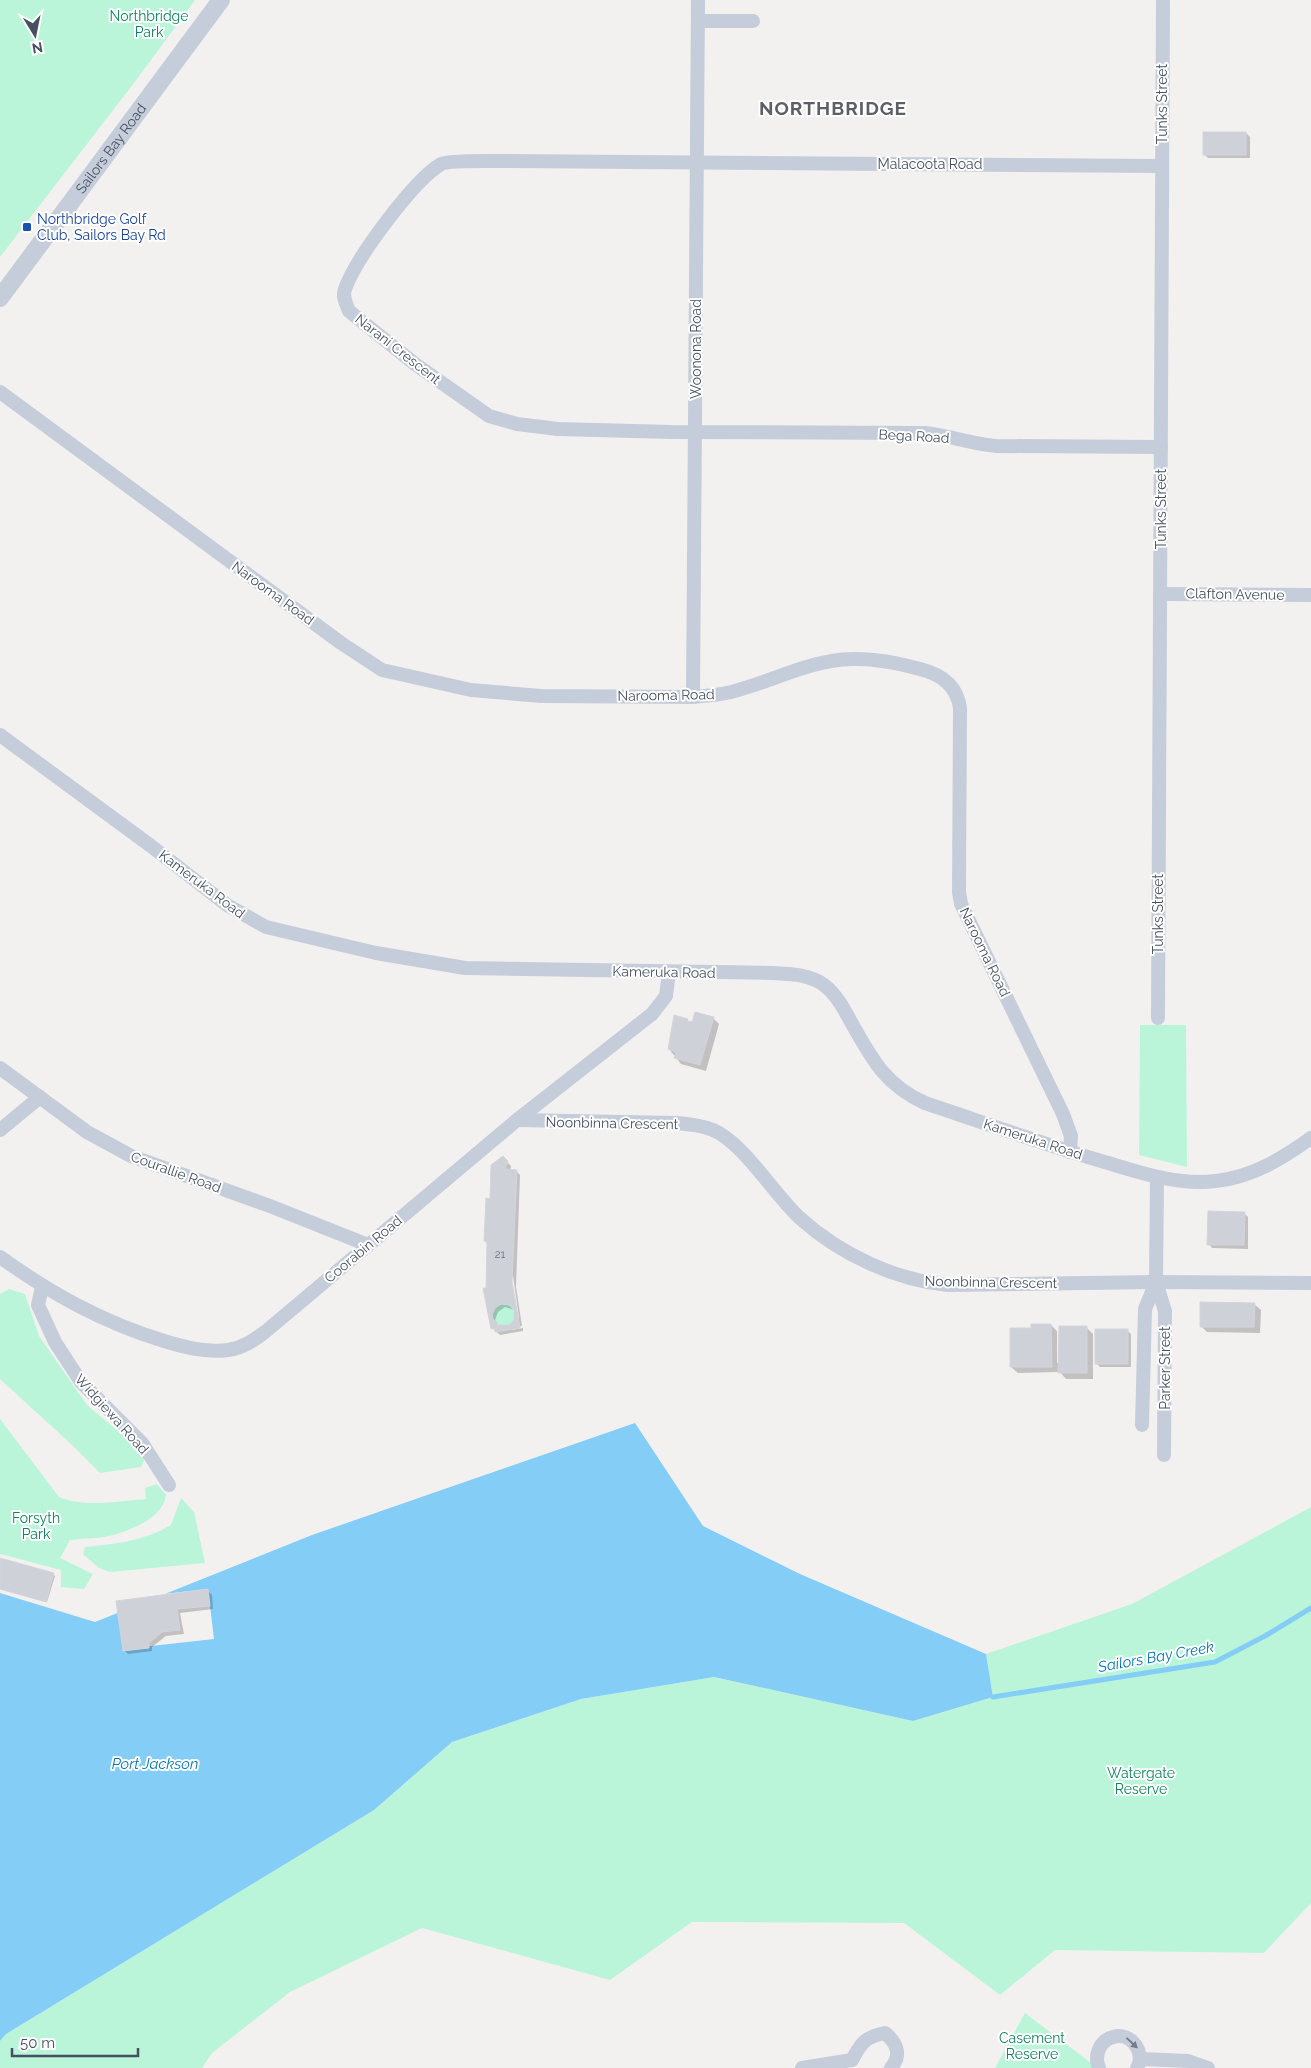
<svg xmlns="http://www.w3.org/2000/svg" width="1311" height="2068" font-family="Raleway,sans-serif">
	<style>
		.green { fill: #baf5da }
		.water { fill: #83cdf7 }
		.pier { fill: #f3f1f0 }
		.shadow { fill: #0003; fill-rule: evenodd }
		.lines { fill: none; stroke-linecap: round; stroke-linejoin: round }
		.stream { stroke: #83cdf7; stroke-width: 5 }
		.building { fill: #cfd1d8; stroke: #d4d5dc; fill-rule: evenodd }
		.minor { stroke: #c5cdda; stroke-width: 14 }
		.tertiary { stroke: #c5cdda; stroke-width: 18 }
		.oneway { fill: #727c8b }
		.transit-dot { fill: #1a4fb4; stroke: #fff; stroke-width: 2 }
		.labels { text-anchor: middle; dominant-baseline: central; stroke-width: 4; stroke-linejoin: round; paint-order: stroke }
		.number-label { font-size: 11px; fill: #68707e }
		.park-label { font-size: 14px; fill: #0c865b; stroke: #fff }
		.street-label { font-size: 14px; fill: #465060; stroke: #fff }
		.transit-label { font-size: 14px; fill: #164399; stroke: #fff; text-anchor: start }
		.water-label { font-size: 15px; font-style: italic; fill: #0076b9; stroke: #fff }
		.district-label { font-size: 19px; font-weight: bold; letter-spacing: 1px; fill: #5c5f66; stroke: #fff }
	</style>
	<rect width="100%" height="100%" fill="#f3f1f0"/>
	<g class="green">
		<polygon points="0,0 195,0 137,79 0,257"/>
		<polygon points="1140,1025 1186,1025 1187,1167 1139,1155"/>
		<polygon points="9,1289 25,1294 39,1336 87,1405 132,1443 145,1458 141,1467 100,1473 71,1444 0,1379 0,1294"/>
		<circle cx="504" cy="1315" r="11"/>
		<path d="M0,1419L59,1497C85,1508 119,1501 146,1499L145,1488L157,1484L166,1495C163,1518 133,1529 113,1535C100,1539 84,1538 70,1540L60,1558L93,1574L84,1589L61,1587V1570L0,1554Z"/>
		<path d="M181,1498L194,1512L205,1563L110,1572L99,1568L83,1554L85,1547C115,1544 144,1541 171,1525Z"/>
		<polygon points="1311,1507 1311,1903 1264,1953 1055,1950 1000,1995 904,1923 692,1922 610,1980 422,1928 290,1992 212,2053 202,2068 0,2068 0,2041 6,2034 374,1810 452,1742 581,1699 714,1677 913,1721 993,1697 986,1654 1132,1604"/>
		<polygon points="1025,2013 1095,2066 1095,2068 995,2068"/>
	</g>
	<polygon class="water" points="635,1423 703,1526 800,1574 986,1654 993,1697 913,1721 714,1677 581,1699 452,1742 374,1810 6,2034 0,2041 0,1593 95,1622 312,1535"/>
	<polygon class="pier" points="208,1589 214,1639 124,1649 120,1609 155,1595"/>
	<g class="shadow">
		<polygon points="1246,133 1250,137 1250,158 1208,158 1204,154"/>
		<polygon points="713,1018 719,1024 706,1071 681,1064 669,1049 687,1020 690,1023"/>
		<path d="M503,1158L511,1166L510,1171H516L520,1175L516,1287L522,1326L514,1327L511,1330L523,1328V1331L500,1335L492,1328L488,1289V1244L485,1241L491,1200ZM510,1276H513L519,1318L516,1315ZM505,1307L515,1310V1321L509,1326H499L495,1320L498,1312Z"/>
		<polygon points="1244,1213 1248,1217 1248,1249 1212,1248 1209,1244"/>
		<polygon points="1254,1304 1261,1310 1260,1333 1207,1332 1201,1326"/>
		<polygon points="1051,1325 1057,1331 1057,1363 1060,1363 1087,1328 1093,1334 1093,1379 1066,1379 1058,1370 1058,1372 1018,1373 1011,1367 1033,1329"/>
		<polygon points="1127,1330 1131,1334 1131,1367 1100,1367 1096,1363"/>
		<polygon points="0,1559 53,1574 55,1576 47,1602 0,1589"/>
		<polygon points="208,1591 212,1595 213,1609 180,1613 184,1634 166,1636 152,1647 152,1651 128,1654 124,1650 118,1602"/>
	</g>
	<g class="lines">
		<polyline class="stream" points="993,1697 1215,1662 1265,1636 1311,1608"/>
	</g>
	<g class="building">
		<rect x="1203" y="132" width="43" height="23"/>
		<polygon points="695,1012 714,1017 700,1065 674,1058 676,1052 668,1049 674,1015 688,1019 687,1021 692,1022"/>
		<path d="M503,1156L508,1161L505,1169L517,1170L512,1282L520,1328L495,1332V1328L491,1329L483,1288H486L487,1241H484L486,1198L490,1199L491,1165ZM501,1304L509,1305L514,1310V1320L509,1325H498L493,1319L492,1315L495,1308Z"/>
		<polygon points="1208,1211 1245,1212 1244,1245 1207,1245"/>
		<polygon points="1200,1302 1255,1303 1254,1327 1200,1327"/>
		<polygon points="1031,1324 1051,1324 1052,1367 1010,1367 1010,1328 1031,1328"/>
		<polygon points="1059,1326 1087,1326 1087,1373 1058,1373"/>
		<rect x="1095" y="1329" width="33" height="35"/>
		<polygon points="0,1558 54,1573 46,1602 0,1589"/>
		<polygon points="208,1589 210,1606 177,1609 180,1630 162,1632 149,1643 149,1648 123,1651 116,1601"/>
	</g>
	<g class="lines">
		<g class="minor">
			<polyline points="698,21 753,21"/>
			<path d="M0,392L341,643L382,670L471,690L541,696L693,697C706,696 718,695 731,692C771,682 810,660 852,659C874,658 898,663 920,669C940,674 957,685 960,708L959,892L961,904L1063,1114L1071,1136L1070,1152"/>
			<path d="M1161,447L996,446C971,444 949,435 924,433L671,432L558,429L517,424L489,416L415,364L349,311C346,303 342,297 345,289C356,258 413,181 441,164C448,160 494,161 506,161L1162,166"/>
			<polyline points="1160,594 1311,595"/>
			<polyline points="693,697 698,0"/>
			<path d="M0,735L151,846L227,905L266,927L376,953L465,968L772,973C790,974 809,974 824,985C836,994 844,1009 851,1022C872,1059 885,1085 925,1103C982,1122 1040,1143 1098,1160C1136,1171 1175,1186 1216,1181C1252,1177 1282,1159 1311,1138"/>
			<polyline points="1158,1018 1163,0"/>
			<polyline points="0,1068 87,1132 131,1156 270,1206 368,1245"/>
			<path d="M517,1120L676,1123C688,1124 701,1125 713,1130C744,1143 775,1196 801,1219C840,1254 895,1280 948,1285L1156,1282L1311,1283"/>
			<polyline points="0,1130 40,1097"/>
			<polyline points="1157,1178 1156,1282 1165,1311 1164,1455"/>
			<path d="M0,1257C52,1294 102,1322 164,1341C184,1347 206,1353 228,1350C243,1348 254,1340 265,1332L517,1120L652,1014L666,996L669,972"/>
			<polyline points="42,1287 38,1305 55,1342 81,1382 142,1443 169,1485"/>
			<polyline points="1142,1425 1145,1309 1156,1282"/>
			<polyline points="1141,2059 1188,2061 1208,2068"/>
			<path d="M852,2060C861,2043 865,2037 885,2033C897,2043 902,2055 891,2068"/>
			<polyline points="802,2068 852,2060"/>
			<path d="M1099,2068C1094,2056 1099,2041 1113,2037C1131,2031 1146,2053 1137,2068"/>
		</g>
		<path class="tertiary" id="s1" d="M0,298L221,0"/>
	</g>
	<defs><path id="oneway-solid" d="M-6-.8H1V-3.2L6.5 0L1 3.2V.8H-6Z" transform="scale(1.25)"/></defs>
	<use class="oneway" href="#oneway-solid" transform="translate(1132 2043) rotate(43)"/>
	<rect class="transit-dot" x="22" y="222" width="10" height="10" rx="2.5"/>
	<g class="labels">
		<g class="number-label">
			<text x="500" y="1254">21</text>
		</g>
		<g class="park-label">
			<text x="149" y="16">Northbridge<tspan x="149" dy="16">Park</tspan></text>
			<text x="36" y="1518">Forsyth<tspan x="36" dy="16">Park</tspan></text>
			<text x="1141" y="1773">Watergate<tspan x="1141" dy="16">Reserve</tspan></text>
			<text x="1032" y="2038">Casement<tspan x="1032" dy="16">Reserve</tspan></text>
		</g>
		<g class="street-label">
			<text transform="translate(1162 104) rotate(-90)">Tunks Street</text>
			<text stroke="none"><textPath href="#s1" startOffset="186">Sailors Bay Road</textPath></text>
			<text x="930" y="164">Malacoota Road</text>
			<text transform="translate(398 349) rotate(38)">Narani Crescent</text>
			<text transform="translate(696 349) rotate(-90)">Woonona Road</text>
			<text transform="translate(914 436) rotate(3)">Bega Road</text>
			<text transform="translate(1161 509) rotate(-90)">Tunks Street</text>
			<text transform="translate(273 593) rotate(36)">Narooma Road</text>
			<text transform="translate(1235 594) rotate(1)">Clafton Avenue</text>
			<text transform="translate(666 695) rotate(-1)">Narooma Road</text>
			<text transform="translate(202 884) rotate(37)">Kameruka Road</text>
			<text transform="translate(1158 914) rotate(-90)">Tunks Street</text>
			<text transform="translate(985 952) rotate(64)">Narooma Road</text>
			<text transform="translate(664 972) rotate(1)">Kameruka Road</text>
			<text transform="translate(612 1123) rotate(1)">Noonbinna Crescent</text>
			<text transform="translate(1033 1139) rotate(18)">Kameruka Road</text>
			<text transform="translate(176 1172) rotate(20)">Courallie Road</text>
			<text transform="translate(363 1249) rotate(-40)">Coorabin Road</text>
			<text transform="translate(991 1282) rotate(1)">Noonbinna Crescent</text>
			<text transform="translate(1165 1368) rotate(-90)">Parker Street</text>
			<text transform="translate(112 1414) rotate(48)">Widgiewa Road</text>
		</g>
		<g class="transit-label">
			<text x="37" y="219">Northbridge Golf<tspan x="37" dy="16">Club, Sailors Bay Rd</tspan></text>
		</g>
		<g class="water-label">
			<text transform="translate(1156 1657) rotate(-10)">Sailors Bay Creek</text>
			<text x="155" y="1764">Port Jackson</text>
		</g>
		<g class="district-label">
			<text x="833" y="108">NORTHBRIDGE</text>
		</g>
	</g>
	<g transform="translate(35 35) rotate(170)" stroke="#ffffff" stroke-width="4" paint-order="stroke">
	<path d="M0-4L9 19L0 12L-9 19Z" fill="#465060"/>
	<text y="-8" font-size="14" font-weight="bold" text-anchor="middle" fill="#465060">N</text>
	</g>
	<path d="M12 2048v8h126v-8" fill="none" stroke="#465060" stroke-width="2.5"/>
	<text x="20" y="2048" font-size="15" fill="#465060" stroke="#ffffff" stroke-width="4" paint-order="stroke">50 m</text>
</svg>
